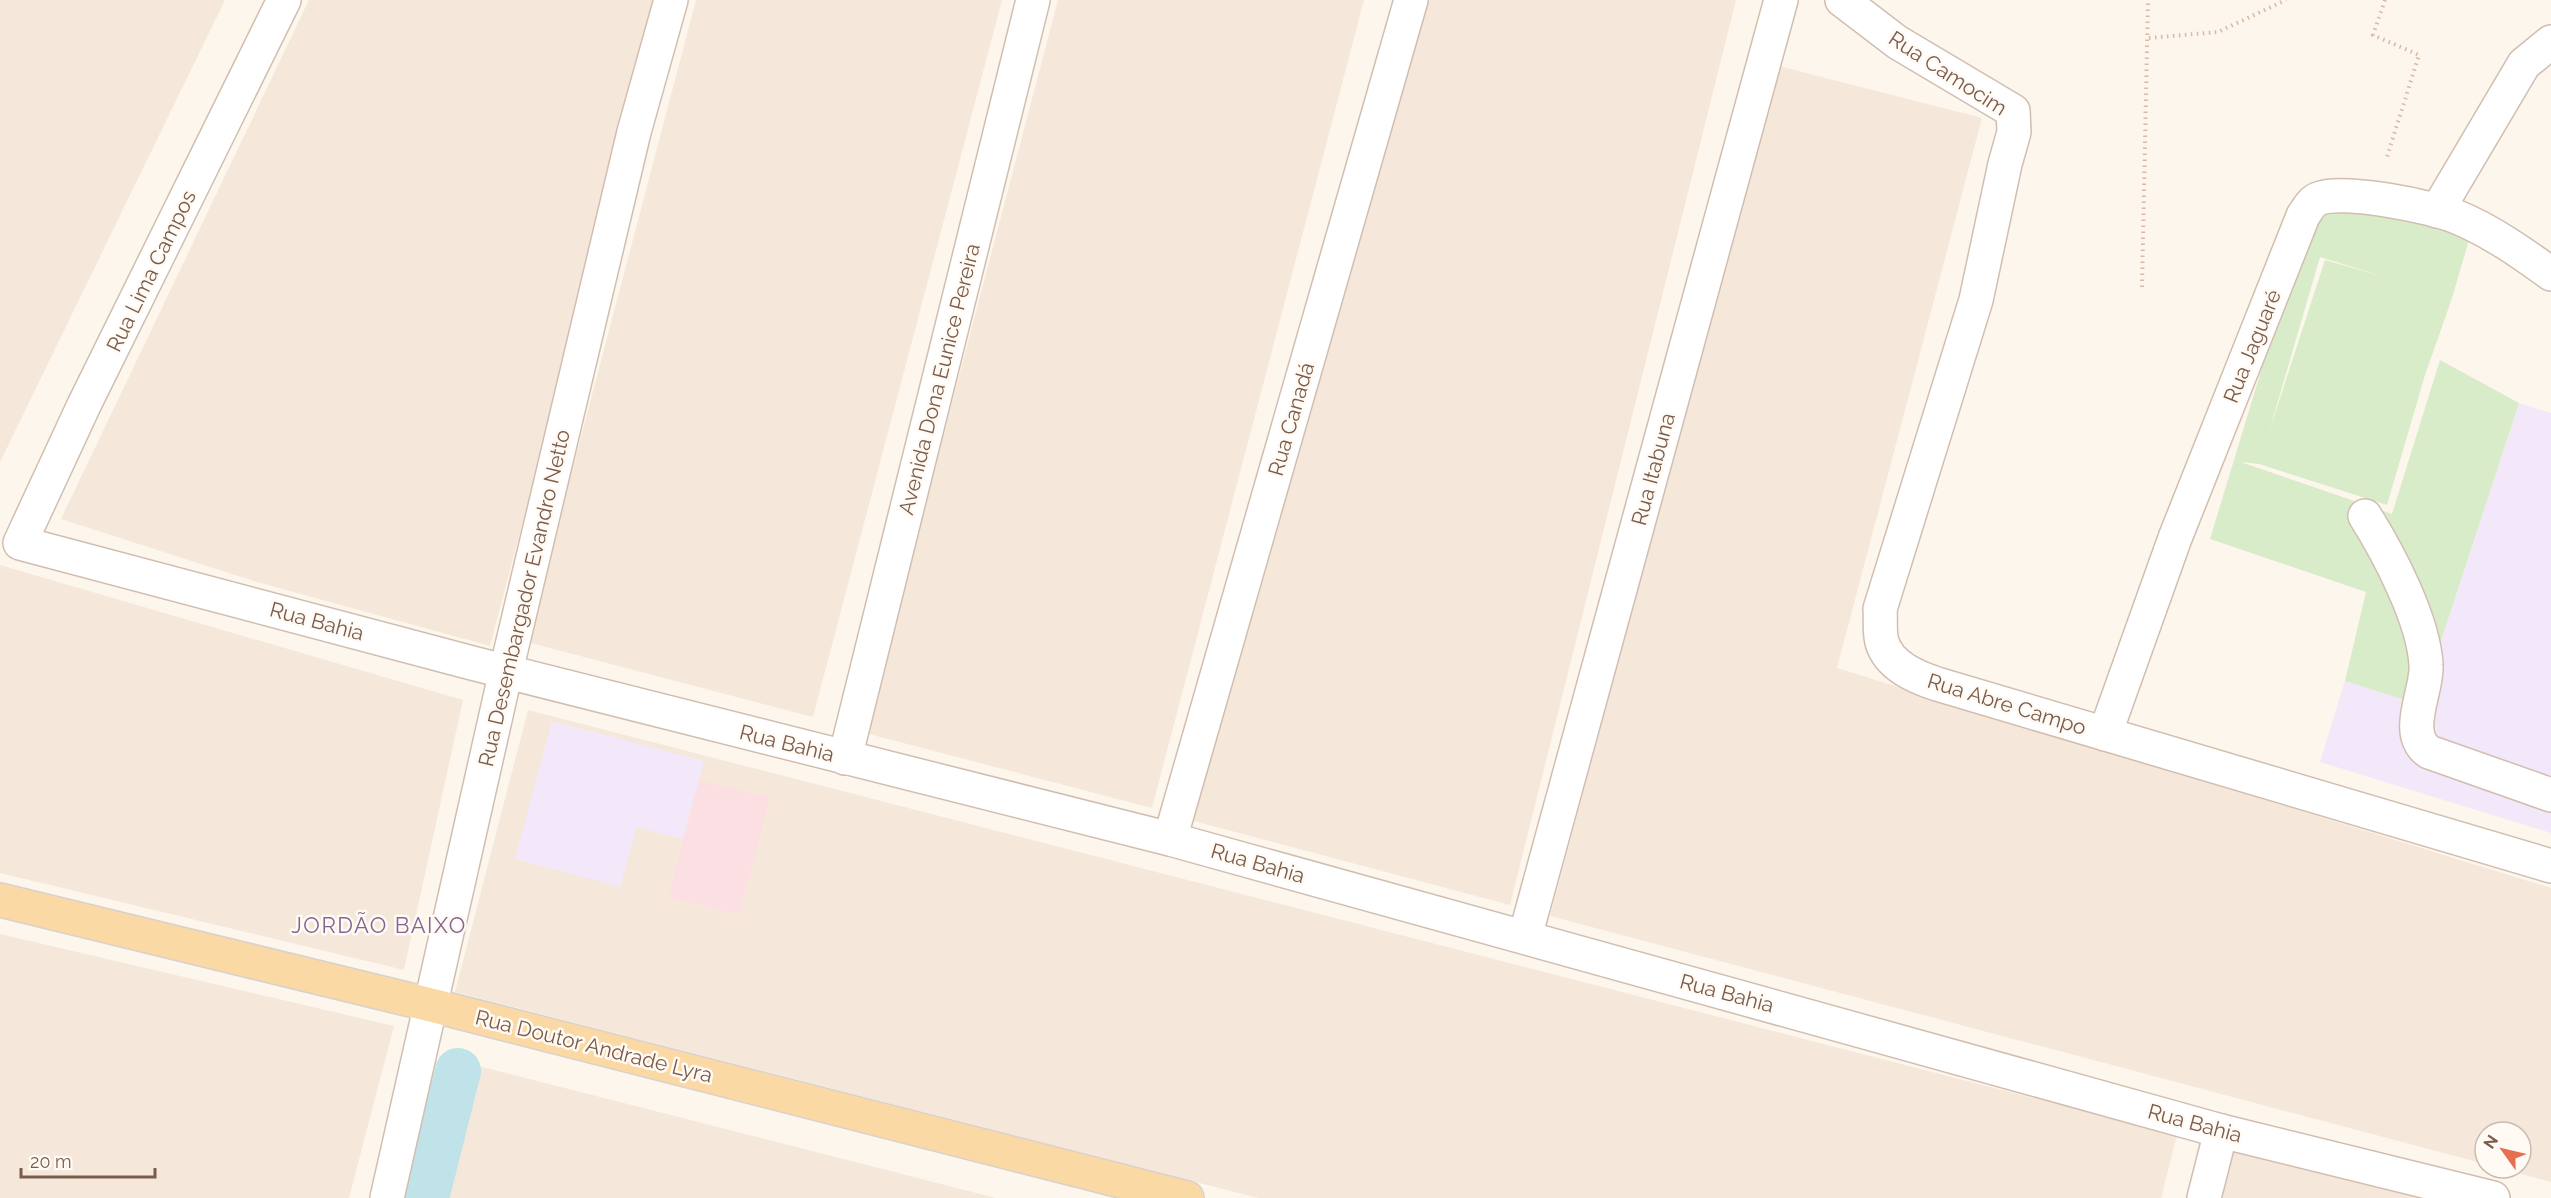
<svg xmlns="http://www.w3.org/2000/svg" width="2551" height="1198" font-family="Raleway,sans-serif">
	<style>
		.residential { fill: #f5e8da }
		.education { fill: #f3e8fa }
		.medical { fill: #fbdfe3 }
		.green { fill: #d8ecc9; fill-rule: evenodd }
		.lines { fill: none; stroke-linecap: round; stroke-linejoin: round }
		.canal { stroke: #bfe3e8; stroke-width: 46 }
		.minor-casing { stroke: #d1beb0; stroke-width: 36 }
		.major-casing { stroke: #dad1cd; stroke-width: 36 }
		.path { stroke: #d9b8a5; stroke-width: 4; stroke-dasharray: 1.5 4.5; stroke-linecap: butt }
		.minor { stroke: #fff; stroke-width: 33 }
		.major { stroke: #fbd9a5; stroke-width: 33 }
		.labels { text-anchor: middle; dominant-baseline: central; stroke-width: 5; stroke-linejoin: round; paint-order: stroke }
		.street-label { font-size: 21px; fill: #7a5c4d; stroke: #fffaf3 }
		.neighbourhood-label { font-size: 22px; letter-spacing: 1.5px; fill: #846695; stroke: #fffaf3 }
	</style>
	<rect width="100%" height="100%" fill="#fdf6ec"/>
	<g class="residential">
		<polygon points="0,0 225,0 0,462"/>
		<polygon points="309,0 660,0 490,646 257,582 61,519"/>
		<polygon points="696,0 1002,0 813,717 527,642"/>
		<polygon points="1058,0 1364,0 1152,808 865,733"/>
		<polygon points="1396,0 1736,0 1510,905 1190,820"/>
		<polygon points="1779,66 1982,118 1837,668 2551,888 2551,1182 2499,1168 2521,1168 2521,1132 2485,1132 2485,1164 1550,916"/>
		<polygon points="0,565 463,700 404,970 0,873"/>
		<polygon points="528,710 2177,1135 2161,1198 1258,1198 455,992"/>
		<polygon points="0,934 394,1026 349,1198 0,1198"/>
		<polygon points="443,1057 996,1198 406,1198"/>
		<polygon points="2227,1148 2418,1198 2214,1198"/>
	</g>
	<g class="education">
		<polygon points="2519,403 2551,413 2551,833 2320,762 2345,681 2420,705"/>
		<polygon points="552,721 704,761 683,839 637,827 620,887 515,859"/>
	</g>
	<polygon class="medical" points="699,780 770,798 739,915 668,897"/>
	<path class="green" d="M2321,192L2471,233L2452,298L2425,375L2387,505L2259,464L2241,462L2392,514L2440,360L2519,403L2420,705L2345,681L2366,592L2210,539L2298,249ZM2320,257L2385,277L2325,260L2269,432Z"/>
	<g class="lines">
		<polyline class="canal" points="426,1198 458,1071"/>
		<defs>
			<g id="minor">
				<polyline points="284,0 84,405 20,543 472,663 1170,839 2221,1131 2493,1198"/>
				<path d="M1842,0L1897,42L2013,111L2014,132L2005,164L1976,300L1880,609C1881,619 1879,632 1882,642C1889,666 1916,677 1937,684L2551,866"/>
				<polyline points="2437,211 2524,64 2551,42"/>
				<path d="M2365,516C2389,554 2424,621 2426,665C2428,691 2402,733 2429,752L2551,795"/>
				<path d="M2105,734L2175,538L2303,216C2307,210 2311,202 2318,199C2340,188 2434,207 2457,217C2491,231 2522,253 2551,274"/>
				<polyline points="845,758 1033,0"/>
				<polyline points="1170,839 1411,0"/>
				<polyline points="1525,937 1781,0"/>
				<polyline points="387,1198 506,671 634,132 671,0"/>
				<polyline points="2204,1198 2221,1131"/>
			</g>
			<polyline id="major" points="0,900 431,1005 1187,1198"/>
		</defs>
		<use href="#minor" class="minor-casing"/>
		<use href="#major" class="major-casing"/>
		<g class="path">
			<polyline points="2385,0 2373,35 2419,55 2386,160"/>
			<polyline points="2149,38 2218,32 2286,0"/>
			<polyline points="2142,287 2148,0"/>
		</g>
		<use href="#minor" class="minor"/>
		<use href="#major" class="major"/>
	</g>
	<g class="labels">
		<g class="street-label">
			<text transform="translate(1948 73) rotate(33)">Rua Camocim</text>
			<text transform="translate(151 271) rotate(-64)">Rua Lima Campos</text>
			<text transform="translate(2252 346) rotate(-68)">Rua Jaguaré</text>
			<text transform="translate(939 379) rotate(-76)">Avenida Dona Eunice Pereira</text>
			<text transform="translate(1291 419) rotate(-74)">Rua Canadá</text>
			<text transform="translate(1653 469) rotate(-75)">Rua Itabuna</text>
			<text transform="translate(524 598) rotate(-77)">Rua Desembargador Evandro Netto</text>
			<text transform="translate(317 621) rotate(15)">Rua Bahia</text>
			<text transform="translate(2007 704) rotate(17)">Rua Abre Campo</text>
			<text transform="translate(787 743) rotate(14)">Rua Bahia</text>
			<text transform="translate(1258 863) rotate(16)">Rua Bahia</text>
			<text transform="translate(1727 993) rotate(15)">Rua Bahia</text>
			<text transform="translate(594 1046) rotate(14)">Rua Doutor Andrade Lyra</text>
			<text transform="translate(2195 1123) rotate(15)">Rua Bahia</text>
		</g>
		<g class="neighbourhood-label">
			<text x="379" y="925">JORDÃO BAIXO</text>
		</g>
	</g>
	<g transform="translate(2503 1150) rotate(304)"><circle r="28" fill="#fffaf3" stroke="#cabbb1" stroke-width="1.5"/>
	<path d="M0-4.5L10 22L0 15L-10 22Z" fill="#e76f51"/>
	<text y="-9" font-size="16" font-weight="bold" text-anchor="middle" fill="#7a5c4d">N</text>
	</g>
	<path d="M21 1168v9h134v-9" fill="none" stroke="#7a5c4d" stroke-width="3"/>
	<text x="30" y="1168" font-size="18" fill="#7a5c4d" stroke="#fffaf3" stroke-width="4.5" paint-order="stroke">20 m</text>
</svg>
